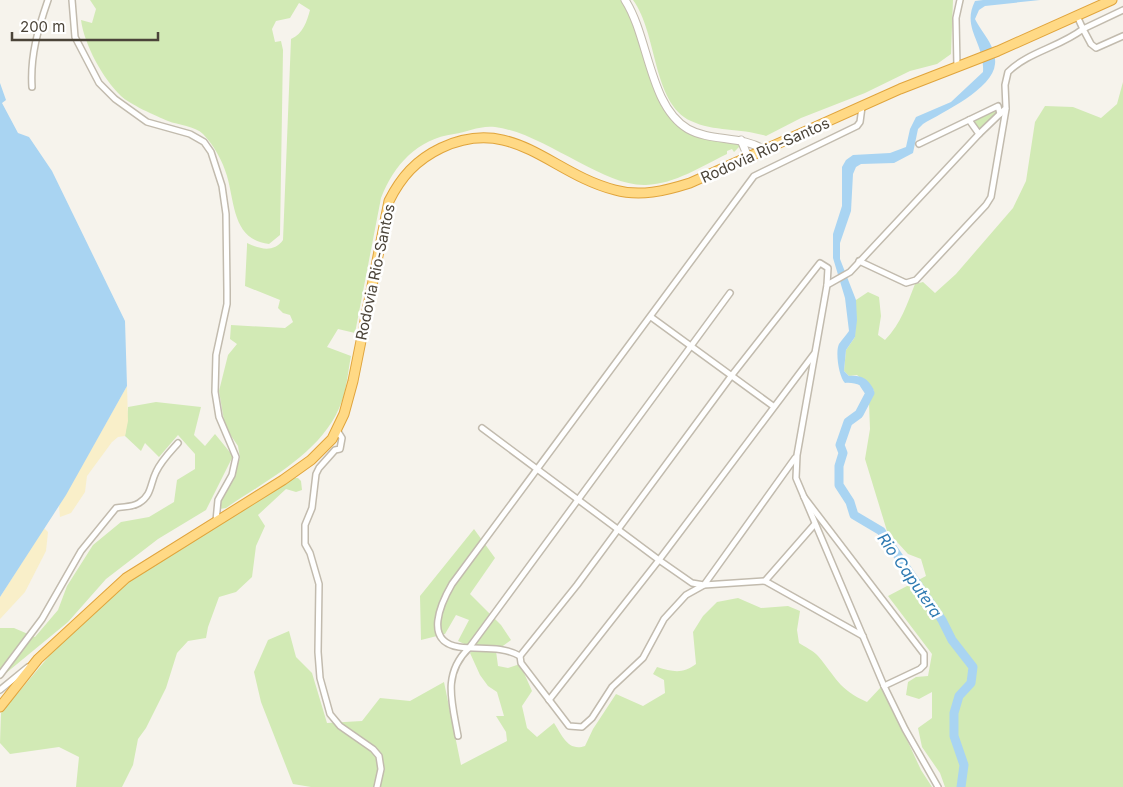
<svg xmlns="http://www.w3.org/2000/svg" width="1123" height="787" font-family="Inter,sans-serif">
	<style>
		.green { fill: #d2eab5 }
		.sand { fill: #f9efc9 }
		.water { fill: #a9d4f2 }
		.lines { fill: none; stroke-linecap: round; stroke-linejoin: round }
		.river { stroke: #a9d4f2; stroke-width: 9 }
		.minor-casing { stroke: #c2bbae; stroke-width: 8 }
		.tertiary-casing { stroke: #c2bbae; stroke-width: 9 }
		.trunk-casing { stroke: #e0a43c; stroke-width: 11 }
		.minor { stroke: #fff; stroke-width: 5 }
		.tertiary { stroke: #fff; stroke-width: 7 }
		.trunk { stroke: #ffd985; stroke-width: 9 }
		.labels { text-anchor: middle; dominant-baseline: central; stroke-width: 5; stroke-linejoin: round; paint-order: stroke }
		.street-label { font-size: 15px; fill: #4b4439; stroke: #fff }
		.water-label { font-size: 16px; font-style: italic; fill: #2e7ab2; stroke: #fff }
	</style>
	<rect width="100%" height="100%" fill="#f6f3ec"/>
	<g class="green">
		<path d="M90,0H623L634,17L664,109L683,130L739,142V147L734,152L732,149L727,151V154C702,166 675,184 646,185C603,187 544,133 495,127C481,125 467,132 454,134C417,139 394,165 381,198L355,333L338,329L327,347L351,356C348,371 347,387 342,401C324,452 268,479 226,508L220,509L218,506L240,458L238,446L225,427L219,391L228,355L237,344L230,339L231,325L285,328L293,322L290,315L283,313L278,308L280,300L245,286L247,246V243C259,249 274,253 283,240L291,39C303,34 307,21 310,10L299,3L290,18L276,21L272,29L275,42L281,41L283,50L280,235L269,244C233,240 235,204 227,176C223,162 214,145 203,134C195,126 178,125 168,121C156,116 129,104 121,96C103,79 84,44 81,20L92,23L96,9Z"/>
		<path d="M633,0H953L951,54L937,64L910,71L865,93L801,118L766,136C742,128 714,132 691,121C652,103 658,34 633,0Z"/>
		<path d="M1123,82V787H945L940,773L922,747L918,728L932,718V692L919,699L906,695L908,682L916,677L928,676L932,654L888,596L926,576L921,559L908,554L887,531L865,459L870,429L869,403L874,390L857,375L849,376L844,371L846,350L855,337L856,300L868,292L879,297L881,316L878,335L885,340C901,324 907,304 915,284L923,282L935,293L956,274L1013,208L1026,181L1035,122L1045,106L1073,107L1101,118L1117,104Z"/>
		<polygon points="997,108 999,113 979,132 971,121"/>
		<polygon points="156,402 201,407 194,435 205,446 215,434 233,456 206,510 158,539 106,579 68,622 0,678 0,628 14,628 35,637 58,610 67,586 93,545 121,522 149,517 174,502 177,480 195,469 195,454 178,435 159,457 145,443 141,451 125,436 128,407"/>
		<polygon points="290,478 298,478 301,481 302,490 296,492 286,489 258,515 265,526 256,546 252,577 236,592 219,597 208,627 206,638 188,641 177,653 166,688 146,728 138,739 133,765 122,787 76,787 79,757 59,747 10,754 0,743 1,713 55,649 126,583"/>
		<path d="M474,529L495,558L470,594L501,625L511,640L496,651L498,666L508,668L520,664L532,691L522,706L527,728L537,737L554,723C562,735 568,752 585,746L593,729L616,694L643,706L665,693L664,680L653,674L657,667C673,672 683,674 696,664L693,632L703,616L717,602L738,598L761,608L788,606L800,611L797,630L799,643C805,647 814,651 818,656C836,677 838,689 867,702L882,686L921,770L932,787H311L293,784L261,702L254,672L268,640L289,631L296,657L312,673L327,723L362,721L380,698L410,701L444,682L461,765L507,741L506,732L496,716H504L497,692L488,686L480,675L470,653L475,649L458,641L469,620L456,615L445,634L421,640L420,596Z"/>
	</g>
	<g class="sand">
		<polygon points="127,386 128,421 125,436 118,437 112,442 87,476 85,492 71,513 60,517 59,506"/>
		<polygon points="44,528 48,532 46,551 25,592 0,619 0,597"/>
	</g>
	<g class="water">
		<path d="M983,0H1040L985,6L979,10L975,19C982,33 997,47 995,64C993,89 943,112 923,124L918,129L913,153L894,163L861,164L856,167L853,174L851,211L840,243V259L856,300L857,320L855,337L846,350L844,371L849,376C862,375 868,379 874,390L870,393C864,386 855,382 845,383C839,377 835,352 839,344C842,340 846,335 849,331L845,298L833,258V234L842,206V167L846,160L853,155L890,153L906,147L910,129L916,117L951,102L983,72C985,42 961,29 975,1Z"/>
		<polygon points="0,83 6,100 2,103 18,133 29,137 52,171 125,321 127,386 66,495 0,597"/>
	</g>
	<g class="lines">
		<polyline class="river" points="864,384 870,393 859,414 848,422 840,445 843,453 839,466 839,485 850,502 854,515 881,531 942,620 952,640 973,667 971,683 959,696 954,713 954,736 964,765 961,787"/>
		<defs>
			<g id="minor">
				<polyline points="72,0 75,37 99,83 115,99 147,122 190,134 204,142 211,152 222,186 226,214 227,290 227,304 216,355 215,392 219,417 236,457 232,475 218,500 216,521"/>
				<polyline points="1123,10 1083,29 1091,44 1096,48 1123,36"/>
				<polyline points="957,67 956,18 960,0"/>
				<path d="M32,87C30,56 38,29 48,0"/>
				<polyline points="969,120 979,134"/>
				<polyline points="919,144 998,106 1000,114"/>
				<polyline points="859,261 906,283 916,280 986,205 991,197 1006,109"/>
				<polyline points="651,317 773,406"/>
				<polyline points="482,428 659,560 549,700"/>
				<polyline points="337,430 342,438 340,449 335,450 319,468 316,474 312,508 305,525 305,544 310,553 319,584 318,652 320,678 330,714 340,726 373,749 379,756 381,769 377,787"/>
				<polyline points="795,458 704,585 692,583 659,560 814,354"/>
				<polyline points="804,497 924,654 924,665 920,669 884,686"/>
				<polyline points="814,525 765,581 863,636"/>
				<polyline points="765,581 704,585 686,595 664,619 643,658 612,687 592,718 582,727 569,726 521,663 520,656 577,585 732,375 820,263 828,268 827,285"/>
				<path d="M520,656C500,645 481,650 459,647C423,642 441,603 452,584L754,176L857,126L860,122L862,107"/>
				<path d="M0,675L42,619L81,551L116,508C124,506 131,508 139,503C152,495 150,484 156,472C161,461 170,452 178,443"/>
				<polyline points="0,690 28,667"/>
				<path d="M458,736C452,702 442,674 469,648L730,293"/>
				<path d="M938,787L905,729L884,686L796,478L797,455L827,285L850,272L979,134L1006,108L1005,85L1008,72C1028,52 1060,47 1083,29L1077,16"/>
			</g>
			<g id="tertiary">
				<path d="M625,0C649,37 649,106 688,129C711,142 741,135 765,150"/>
				<polyline points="741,140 748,157"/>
			</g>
			<path id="trunk" d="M0,707L38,659L126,578L283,480L311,460L332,439L344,414L353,381L389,201C401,177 416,160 441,148C513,114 551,174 615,190C640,197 665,191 690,183L900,89L998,51L1112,0"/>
		</defs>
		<use href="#minor" class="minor-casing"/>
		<use href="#tertiary" class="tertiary-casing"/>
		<use href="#trunk" class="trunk-casing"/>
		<use href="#minor" class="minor"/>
		<use href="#tertiary" class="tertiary"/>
		<use href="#trunk" class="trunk"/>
	</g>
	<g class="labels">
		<g class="street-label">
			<text transform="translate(765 150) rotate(-24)">Rodovia Rio-Santos</text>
			<text transform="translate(375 272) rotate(-78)">Rodovia Rio-Santos</text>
		</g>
		<g class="water-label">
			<text transform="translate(910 575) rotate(55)">Rio Caputera</text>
		</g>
	</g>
	<path d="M12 32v8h146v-8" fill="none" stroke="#4b4439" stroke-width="2.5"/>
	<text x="20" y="32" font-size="15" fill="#4b4439" stroke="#ffffff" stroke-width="4" paint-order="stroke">200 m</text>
</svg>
